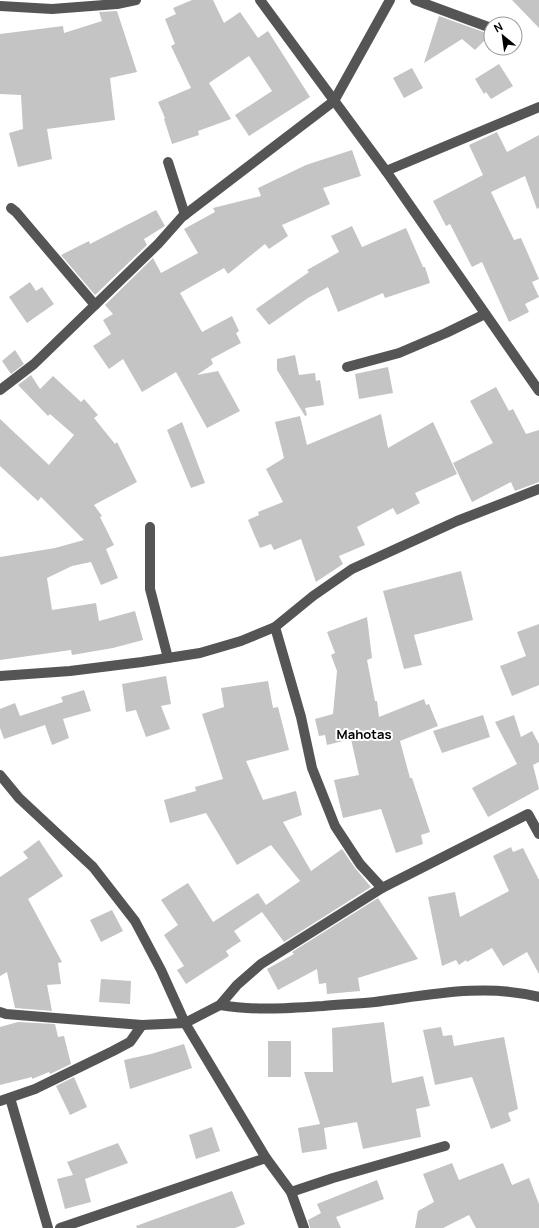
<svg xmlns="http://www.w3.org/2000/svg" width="539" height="1228" font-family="Manrope,sans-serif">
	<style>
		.building { fill: #c4c4c4 }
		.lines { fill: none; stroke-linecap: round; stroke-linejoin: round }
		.minor { stroke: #555; stroke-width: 10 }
		.labels { text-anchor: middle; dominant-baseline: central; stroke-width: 4; stroke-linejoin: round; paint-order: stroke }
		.neighbourhood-label { font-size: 13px; font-weight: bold; fill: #000; stroke: #fff }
	</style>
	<rect width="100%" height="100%" fill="#fff"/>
	<g class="building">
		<polygon points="192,0 213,0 224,23 240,12 258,38 268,31 310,97 249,136 235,115 272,91 249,56 209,83 231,119 198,131 199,135 172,144 164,119 165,118 158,102 191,88 171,46 175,44 165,19 176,14 173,8"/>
		<polygon points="512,0 539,0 539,28"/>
		<polygon points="117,11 137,72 110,78 115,120 47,129 52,159 18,167 9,133 23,129 21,95 0,94 0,34 63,26 64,33 102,21 99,12"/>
		<polygon points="439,16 489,34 491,34 475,50 462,39 424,63"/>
		<polygon points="499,64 513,86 491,99 486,92 484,94 475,79"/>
		<polygon points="412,68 423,88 404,98 393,78"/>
		<polygon points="497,132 507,152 539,135 539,208 537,209 525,176 491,192 514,240 521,238 539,279 532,282 539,297 525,304 529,312 509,322 482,262 472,267 450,224 446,226 433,201 483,175 469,145"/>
		<polygon points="352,150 361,176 323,188 330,204 282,225 288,236 269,249 265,244 228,274 224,268 180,293 202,332 232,316 239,331 236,333 241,343 211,359 213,364 197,375 218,371 240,411 207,428 176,372 142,392 123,359 109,369 93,346 111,334 103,320 113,314 105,305 153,258 161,273 198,253 184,229 215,212 213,208 261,196 258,188 306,165"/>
		<polygon points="156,210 165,226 144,239 147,245 95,295 61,255 89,241 90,244"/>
		<polygon points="352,226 362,247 406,228 423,267 425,267 430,283 385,298 383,293 338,312 328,287 308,298 269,325 256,309 309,272 307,270 339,252 331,236"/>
		<polygon points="30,282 36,291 42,287 54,304 27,323 9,297"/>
		<polygon points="15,350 24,364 11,374 2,361"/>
		<polygon points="295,355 299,375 315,373 316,381 320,380 324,405 305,408 307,415 305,416 277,370 277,359"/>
		<polygon points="388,367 393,393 359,399 355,374"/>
		<polygon points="31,375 40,389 53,376 81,402 84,399 98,415 94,418 115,444 117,442 137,482 94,505 102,516 100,517 114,545 106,549 118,578 101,585 91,562 72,566 47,578 52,610 96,603 99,621 135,611 143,640 113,648 72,655 71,650 0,660 0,557 55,548 84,540 41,497 38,501 0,466 0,419 49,465 74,435 50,414 48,416 19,386 18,385"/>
		<polygon points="496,387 509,411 513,409 526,434 539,430 539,482 515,491 511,482 472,502 453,463 493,443 470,401"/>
		<polygon points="381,414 388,448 433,422 457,474 415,493 420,503 397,515 393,508 357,527 365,545 339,556 343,564 316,582 301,539 274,550 271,544 260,548 248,520 259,515 258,512 283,502 266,469 284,458 275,422 300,416 307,445"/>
		<polygon points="182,422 205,483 191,488 167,430"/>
		<polygon points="461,571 473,620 414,635 422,665 404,669 383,591"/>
		<polygon points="367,617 372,658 367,660 375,701 377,701 379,717 424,699 426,705 429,704 438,726 400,741 410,778 412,778 430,832 421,835 423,844 396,853 381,809 343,818 334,780 359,775 351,739 327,745 325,735 319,736 315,719 333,714 337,671 331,655 335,653 327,632"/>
		<polygon points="539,624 539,685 512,696 500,666 526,656 517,632"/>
		<polygon points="166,676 171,704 161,706 170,729 146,737 136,710 126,712 122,684"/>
		<polygon points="268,681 273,708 278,707 289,750 246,761 263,800 296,791 302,815 283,822 311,871 342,849 355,868 371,887 284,942 262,912 234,931 241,941 226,951 229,956 186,984 177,970 184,966 164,935 178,925 161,900 188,883 213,922 258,893 266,905 300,881 271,845 237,865 206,813 170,823 164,800 196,791 195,787 223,779 202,714 224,707 221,688"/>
		<polygon points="84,690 91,711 63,719 69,738 52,745 45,725 4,739 0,728 0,709 15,703 20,716 63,702 61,697"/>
		<polygon points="483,715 490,737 442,753 433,731"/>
		<polygon points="514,715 521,737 532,731 539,744 539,762 533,765 539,789 488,817 472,788 517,764 495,722"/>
		<polygon points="39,840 63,876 28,899 62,962 58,963 61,984 47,985 52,1011 15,1008 7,972 0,976 0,877 28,858 23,852"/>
		<polygon points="511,847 513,852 523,848 539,880 539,974 527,952 503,966 492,948 467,962 466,960 459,965 456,960 442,966 428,897 455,892 460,917 509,891 493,856"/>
		<polygon points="378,898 418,959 358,978 360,991 327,994 326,983 319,984 317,969 278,990 267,969 294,954 292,952"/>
		<polygon points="112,910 123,931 101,942 90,920"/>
		<polygon points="101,979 131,981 130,1004 99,1002"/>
		<polygon points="18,1022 55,1024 58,1037 64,1036 71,1064 50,1074 49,1072 32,1079 32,1077 0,1085 0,1027"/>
		<polygon points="384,1022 392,1083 423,1076 430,1106 416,1109 421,1137 363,1149 357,1122 324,1128 327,1149 302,1153 298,1128 320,1124 304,1072 333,1072 332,1028"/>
		<polygon points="441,1027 443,1036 452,1035 454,1046 504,1037 518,1109 508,1113 511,1121 491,1129 472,1077 435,1085 423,1030"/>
		<rect x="268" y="1041" width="23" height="36"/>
		<polygon points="184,1044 192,1068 130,1089 124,1060 151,1054"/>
		<polygon points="74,1077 87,1107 70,1115 56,1086"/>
		<polygon points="212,1127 220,1151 196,1159 189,1135"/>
		<polygon points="118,1143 128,1163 85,1179 91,1202 65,1209 57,1179 73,1175 67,1162"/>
		<polygon points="452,1163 459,1180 503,1163 512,1185 529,1178 539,1204 539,1228 476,1228 469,1215 443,1228 415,1228 418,1211 434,1202 423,1174"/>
		<polygon points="377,1180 384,1199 336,1217 341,1228 310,1228 308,1220 321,1213 317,1204"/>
		<polygon points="232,1191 245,1224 235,1228 137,1228 136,1226"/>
	</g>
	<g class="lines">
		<g class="minor">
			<polyline points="260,0 386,171 539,391"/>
			<polyline points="415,0 491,28"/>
			<polyline points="0,6 52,9 117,4 136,0"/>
			<polyline points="168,162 185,215"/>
			<polyline points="386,171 539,107"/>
			<polyline points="11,208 16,212 95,305"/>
			<polyline points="347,367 399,353 446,333 485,314"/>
			<polyline points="0,390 34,364 158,244 182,217 334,101 390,0"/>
			<polyline points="150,527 150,589 168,658"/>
			<polyline points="275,627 301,717 312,768 335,826 360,864 382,888"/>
			<polyline points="0,676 70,671 142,662 200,653 241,641 275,627 313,596 352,569 457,521 539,489"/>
			<polyline points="0,775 19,798 93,867 135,921 161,970 185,1023 266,1158 291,1192 304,1228"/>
			<path d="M220,1005C255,1011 288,1008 323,1006C341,1004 358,1004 375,1002C429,995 485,983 539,997"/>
			<polyline points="0,1012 6,1014 142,1025 185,1023 220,1005 237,985 261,964 382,888 528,814 539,834"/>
			<polyline points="10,1098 48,1228"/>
			<polyline points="0,1101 35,1089 113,1051 130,1042 142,1025"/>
			<polyline points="291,1192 333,1178 445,1146"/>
			<polyline points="60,1228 266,1158"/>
		</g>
	</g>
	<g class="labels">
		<g class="neighbourhood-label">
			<text x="364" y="734">Mahotas</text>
		</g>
	</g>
	<g transform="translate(503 36) rotate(331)"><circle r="19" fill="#ffffff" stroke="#999999"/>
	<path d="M0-3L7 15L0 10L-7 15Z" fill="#000000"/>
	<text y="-6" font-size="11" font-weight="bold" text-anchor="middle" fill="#000000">N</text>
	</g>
</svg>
